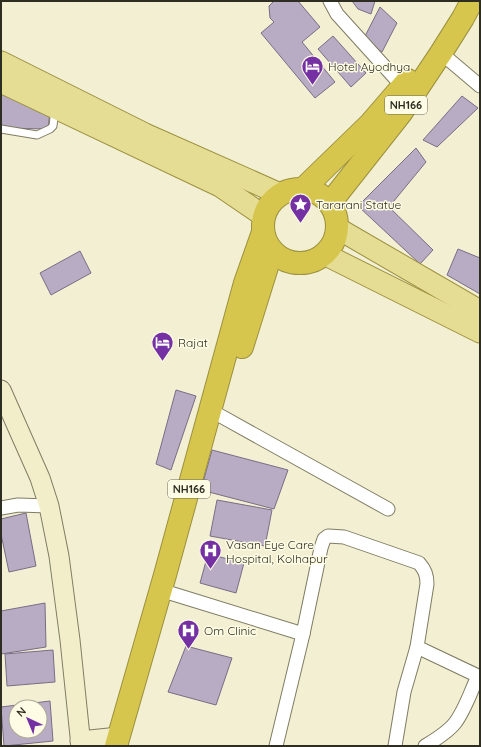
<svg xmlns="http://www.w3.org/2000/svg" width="481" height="747" font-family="Quicksand,sans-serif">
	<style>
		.building { fill: #b8acc5; stroke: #796d85; fill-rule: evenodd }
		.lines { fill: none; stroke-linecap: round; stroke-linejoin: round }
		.lane-casing { stroke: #7f7c62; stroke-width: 9 }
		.street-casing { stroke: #7f7c62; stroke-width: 15 }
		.secondary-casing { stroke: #7f7c62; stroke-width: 21 }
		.primary-casing { stroke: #9b903e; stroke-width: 23 }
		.highway-casing { stroke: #9b903e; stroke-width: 24 }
		.lane { stroke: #fff; stroke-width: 7 }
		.street { stroke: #fff; stroke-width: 13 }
		.secondary { stroke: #f3eeca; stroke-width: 19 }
		.primary { stroke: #e6dd94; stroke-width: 21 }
		.highway { stroke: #d6c64d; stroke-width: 22 }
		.labels { text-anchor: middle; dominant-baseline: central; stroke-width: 3; stroke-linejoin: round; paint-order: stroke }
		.shield { fill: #fefce4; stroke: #6c6b5c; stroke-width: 1 }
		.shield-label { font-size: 11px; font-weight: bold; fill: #2e2d22 }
		.poi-label { font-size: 12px; fill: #2e2d22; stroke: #fefce4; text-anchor: start }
	</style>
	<rect width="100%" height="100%" fill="#f2efd2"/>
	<g class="building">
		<polygon points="274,1 298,1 320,27 302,42 335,82 315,98 261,33 274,22 270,18 269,6"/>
		<polygon points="352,1 375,1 371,14 358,9"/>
		<polygon points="380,7 397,23 382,52 363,40"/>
		<polygon points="333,36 366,73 351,87 318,49"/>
		<polygon points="1,88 50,111 48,129 1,128"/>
		<polygon points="462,96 478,108 437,147 423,140"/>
		<polygon points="416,148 426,162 389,207 433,250 420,264 358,206"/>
		<polygon points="458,249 480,258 480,294 447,275"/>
		<polygon points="80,251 91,273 51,295 40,273"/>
		<polygon points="176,390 196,396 171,470 156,464"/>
		<polygon points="212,450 288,470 274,509 201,490"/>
		<polygon points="217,500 272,510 265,546 210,536"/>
		<polygon points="26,513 36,566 9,572 1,534 1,519"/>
		<polygon points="208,554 244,563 236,593 200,583"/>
		<polygon points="45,603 46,647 1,654 1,611"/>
		<polygon points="186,646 232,658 216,705 168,692"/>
		<polygon points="53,650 55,682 7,686 5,654"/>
		<path d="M50,701L53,741L4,746L1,707ZM16,707H40V731H16Z"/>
	</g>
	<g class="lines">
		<defs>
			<polyline id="lane" points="1,129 37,135 50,129 53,126 55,109"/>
			<g id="street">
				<polyline points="330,1 337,14 403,87"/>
				<polyline points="441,53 480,86"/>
				<polyline points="219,415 388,509"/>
				<polyline points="1,508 18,505 49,506"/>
				<polyline points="170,593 303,634"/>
				<path d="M417,647L478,676C471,691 465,710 455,723C448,732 435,740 425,746"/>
				<path d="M276,746L303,634L321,548L324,539L328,536L344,537L419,563C425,570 427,575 427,584L417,647L404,692L395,746"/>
			</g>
			<g id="secondary">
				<polyline points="1,390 40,478 49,506 59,556 70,640 81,746"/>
				<polyline points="80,741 119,737"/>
			</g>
			<g id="primary">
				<polyline points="1,62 145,134 280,194"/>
				<polyline points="1,82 220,186 264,216"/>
				<polyline points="337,228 480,311"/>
				<polyline points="324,254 480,332"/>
			</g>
			<g id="highway">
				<polyline points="304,188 370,124 408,80"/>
				<circle cx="300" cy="226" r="37"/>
				<polyline points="330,203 401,113 441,53 463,18 472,1"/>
				<polyline points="242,347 272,251"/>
				<polyline points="116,746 165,575 245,283 263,232"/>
			</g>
		</defs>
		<use href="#lane" class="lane-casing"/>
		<use href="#street" class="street-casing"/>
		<use href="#secondary" class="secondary-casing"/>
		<use href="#primary" class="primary-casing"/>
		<use href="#highway" class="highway-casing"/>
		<use href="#lane" class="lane"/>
		<use href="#street" class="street"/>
		<use href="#secondary" class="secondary"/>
		<use href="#primary" class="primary"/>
		<use href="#highway" class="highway"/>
	</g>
	<defs>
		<symbol id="hotel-pin" viewBox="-11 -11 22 30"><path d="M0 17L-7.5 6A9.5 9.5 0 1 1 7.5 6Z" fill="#7531a4" stroke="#fefce4"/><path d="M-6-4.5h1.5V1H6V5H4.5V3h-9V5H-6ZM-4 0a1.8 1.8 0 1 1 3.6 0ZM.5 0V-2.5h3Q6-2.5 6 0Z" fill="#fff"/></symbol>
		<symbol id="sight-pin" viewBox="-11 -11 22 30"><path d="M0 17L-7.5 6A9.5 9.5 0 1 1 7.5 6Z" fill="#7531a4" stroke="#fefce4"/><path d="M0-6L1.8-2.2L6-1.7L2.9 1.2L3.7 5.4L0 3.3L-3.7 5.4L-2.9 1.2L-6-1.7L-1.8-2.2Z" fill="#fff"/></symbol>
		<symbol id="hospital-pin" viewBox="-11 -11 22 30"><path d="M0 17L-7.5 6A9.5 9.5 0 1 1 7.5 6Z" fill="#7531a4" stroke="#fefce4"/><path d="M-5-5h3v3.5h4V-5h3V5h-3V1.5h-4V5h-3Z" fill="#fff"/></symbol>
	</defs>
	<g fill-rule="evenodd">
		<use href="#hotel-pin" x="300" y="54" width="25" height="34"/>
		<use href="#sight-pin" x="288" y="192" width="25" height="34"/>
		<use href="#hotel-pin" x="150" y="330" width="25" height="34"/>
		<use href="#hospital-pin" x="198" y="538" width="25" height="34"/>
		<use href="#hospital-pin" x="176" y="618" width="25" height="34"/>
	</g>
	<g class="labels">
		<g class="shield">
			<rect x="385" y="96" width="42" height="18" rx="3"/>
			<rect x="168" y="480" width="42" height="18" rx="3"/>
		</g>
		<g class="shield-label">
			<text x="406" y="105">NH166</text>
			<text x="189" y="489">NH166</text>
		</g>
		<g class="poi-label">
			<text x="328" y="66">Hotel Ayodhya</text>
			<text x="316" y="204">Tararani Statue</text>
			<text x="178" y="342">Rajat</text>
			<text x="226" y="544">Vasan Eye Care<tspan x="226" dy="14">Hospital, Kolhapur</tspan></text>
			<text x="204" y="630">Om Clinic</text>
		</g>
	</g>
	<rect width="481" height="747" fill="none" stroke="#2e2d22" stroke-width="4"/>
	<g transform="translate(28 719) rotate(316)"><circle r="19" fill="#fefce4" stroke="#aba996"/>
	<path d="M0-3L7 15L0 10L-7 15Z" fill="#7531a4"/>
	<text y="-6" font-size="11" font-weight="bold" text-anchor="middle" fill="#2e2d22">N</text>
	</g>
</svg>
